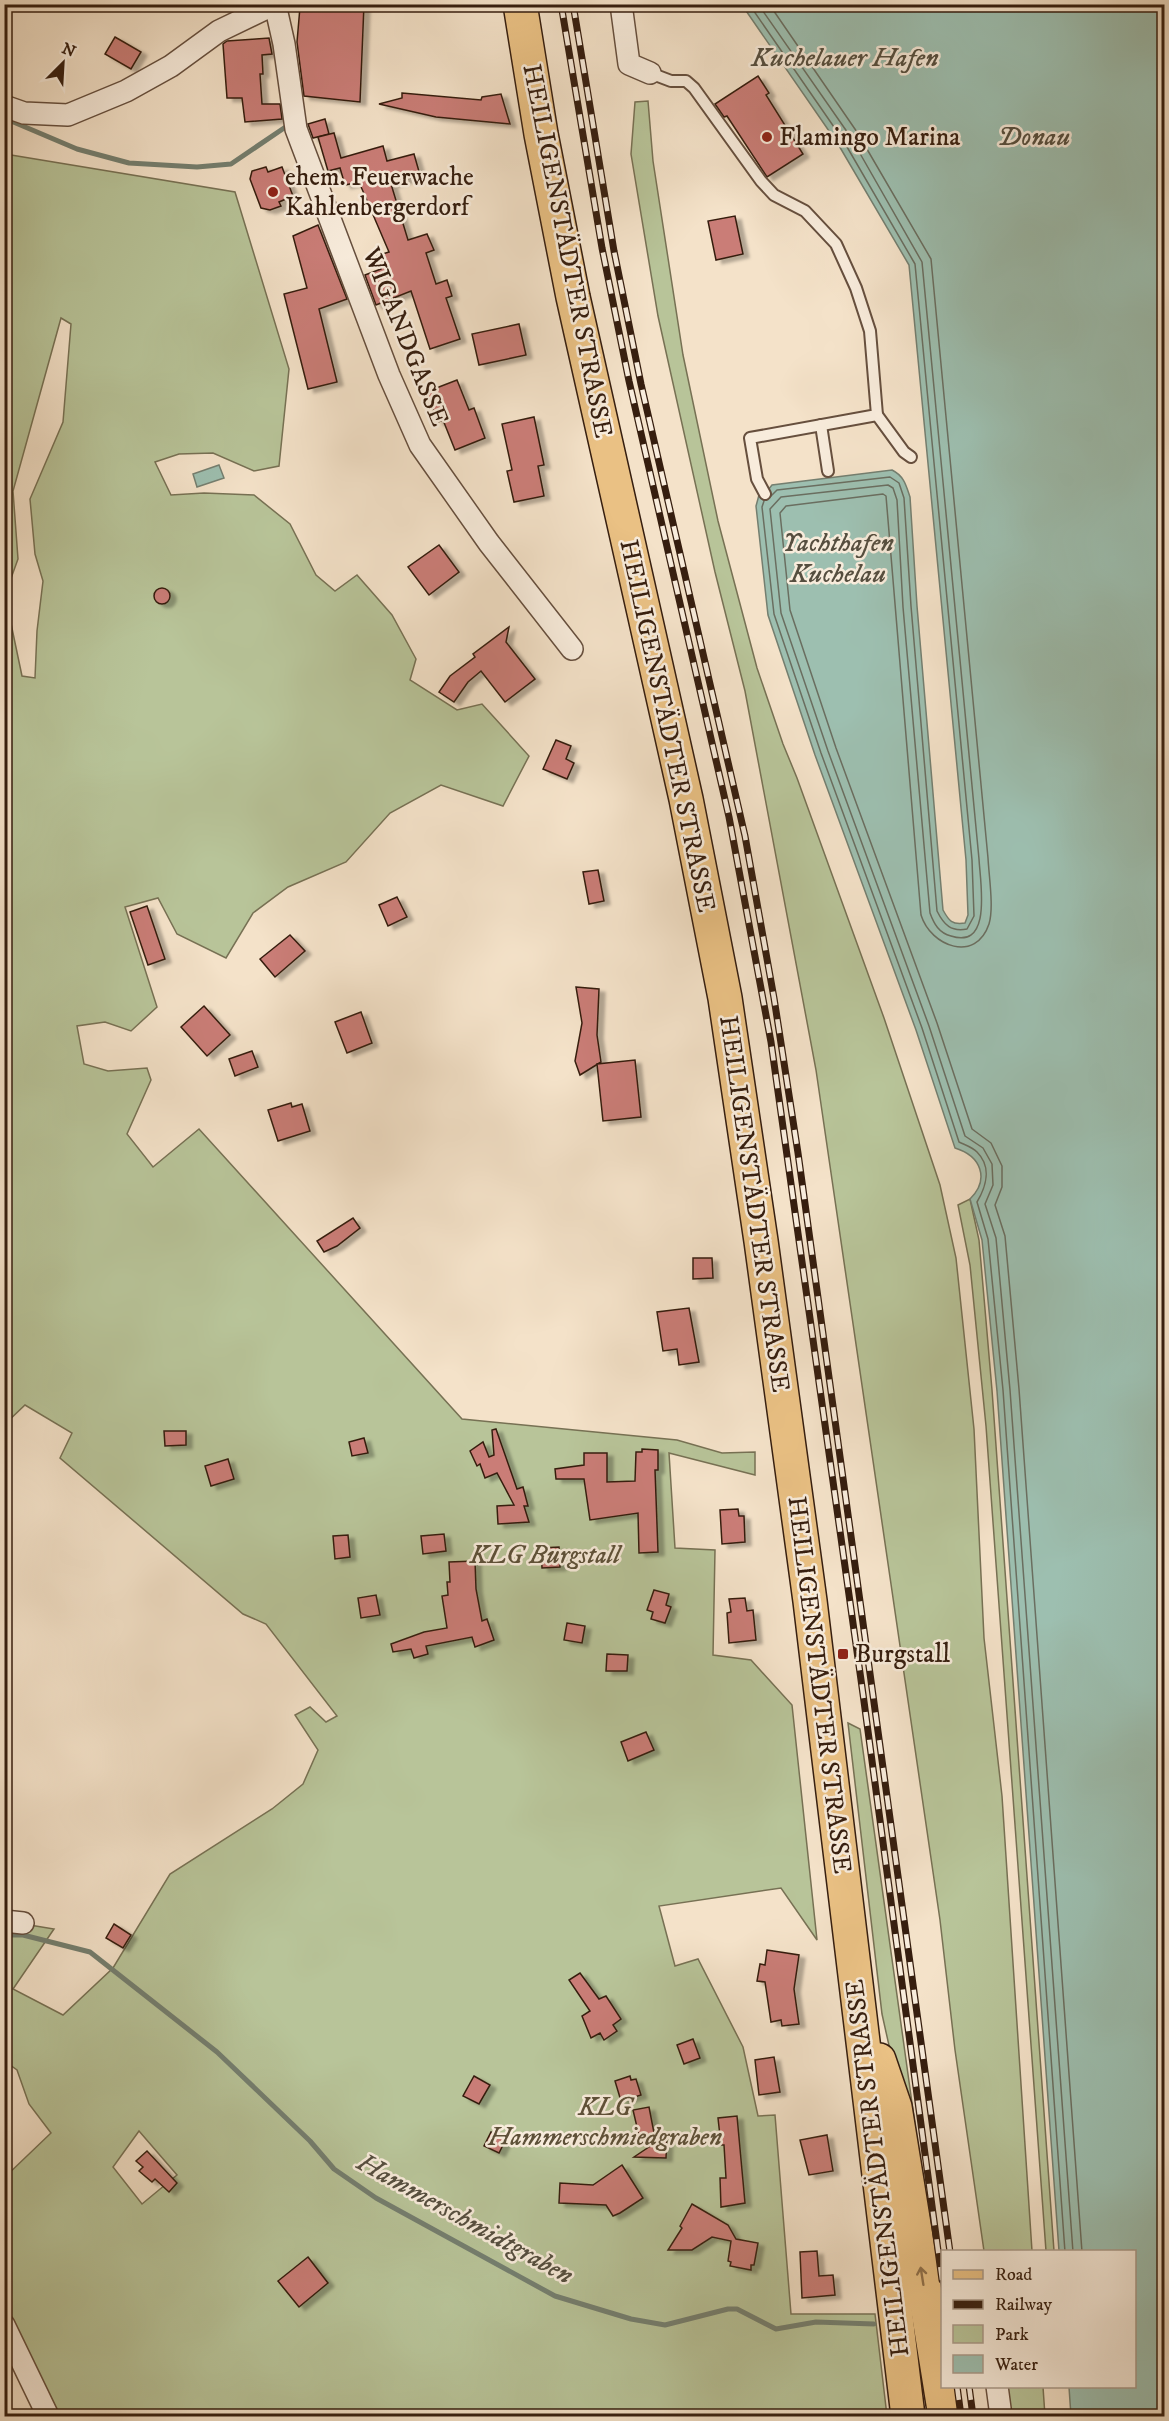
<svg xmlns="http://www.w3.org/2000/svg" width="1169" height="2421" font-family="'IM FELL DW Pica',serif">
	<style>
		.green { fill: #b8c499; stroke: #777154; stroke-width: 1.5; fill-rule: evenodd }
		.water { fill: #9dbfb0; stroke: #747f70; stroke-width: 1.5 }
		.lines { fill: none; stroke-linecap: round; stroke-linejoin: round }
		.shore { stroke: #6a6e60; stroke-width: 1.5 }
		.stream { stroke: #747f70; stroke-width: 5 }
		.building { fill: #ca7d77; stroke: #361e0f; stroke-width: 1.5; filter: url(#shadow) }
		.service-casing { stroke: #664f3e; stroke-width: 14 }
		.minor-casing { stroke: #664f3e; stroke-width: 24 }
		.primary-casing { stroke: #361e0f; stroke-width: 36 }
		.service { stroke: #f8ecdc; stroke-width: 10 }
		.minor { stroke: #f8ecdc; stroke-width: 21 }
		.primary { stroke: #eac184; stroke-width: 33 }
		.rail-casing { stroke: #361e0f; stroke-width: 7 }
		.rail { stroke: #f8ecdc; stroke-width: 4.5; stroke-dasharray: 14; stroke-linecap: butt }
		.oneway { stroke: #90704a }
		.poi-dot { fill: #8f2418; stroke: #f8ecdc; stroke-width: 2 }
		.labels { text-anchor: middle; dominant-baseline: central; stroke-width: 5; stroke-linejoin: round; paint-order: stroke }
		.poi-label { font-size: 26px; fill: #361e0f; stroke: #f8ecdc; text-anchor: start }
		.street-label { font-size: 26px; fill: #361e0f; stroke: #f8ecdc }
		.park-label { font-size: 26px; font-style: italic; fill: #5d5038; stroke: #f8ecdc }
		.water-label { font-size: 27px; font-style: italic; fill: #554e3f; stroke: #f8ecdc }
	</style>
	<defs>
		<filter id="shadow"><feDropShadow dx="6" dy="3.5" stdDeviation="1.5" flood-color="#0004"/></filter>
	</defs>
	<rect width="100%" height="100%" fill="#f4e2c9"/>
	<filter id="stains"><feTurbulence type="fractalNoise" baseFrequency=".00333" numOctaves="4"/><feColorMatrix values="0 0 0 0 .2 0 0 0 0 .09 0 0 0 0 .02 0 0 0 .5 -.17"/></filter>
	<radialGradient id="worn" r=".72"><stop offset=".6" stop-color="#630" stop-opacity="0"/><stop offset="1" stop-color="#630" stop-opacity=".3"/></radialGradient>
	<g class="green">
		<polygon points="648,101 653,161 683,355 718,521 757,668 783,744 797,778 884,1018 940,1185 956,1258 974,1429 984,1638 1002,1796 1032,2251 984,2251 955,2050 940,1920 816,1070 745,691 715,572 658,316 631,154 635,102"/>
		<path d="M5,154L235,192L289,369L279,466L254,471L213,453L179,454L155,462L171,495L204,493L254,495L290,524L316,575L335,591L357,575L392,615L416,659L410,680L457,710L482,704L529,756L503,806L441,785L390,813L346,862L288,887L253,913L226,958L177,934L158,898L125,907L157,1007L131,1031L105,1022L77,1026L84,1064L108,1071L147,1068L151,1080L127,1134L153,1167L199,1129L462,1419L677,1440L722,1453L755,1452V1475L669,1453L675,1548L715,1550L713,1655L751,1660L792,1705L817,1940L781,1888L659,1906L675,1966L698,1959L743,2047L758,2116L775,2115L791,2314H875L887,2416H57L5,2343V2177L51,2133L29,2104L17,2070L10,2065L5,2071V1921L54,1929L13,1989L63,2015L113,1968L170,1874L272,1809L303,1784L318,1750L295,1715L310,1707L326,1722L337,1716L266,1624L243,1614L60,1458L72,1433L25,1405L5,1424ZM61,318L71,324L63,422L30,499L35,554L43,581L37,631L35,678L22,676L5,595L18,559L13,491ZM139,2131L177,2175L142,2204L113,2167Z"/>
		<polygon points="970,1199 979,1240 992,1390 1054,2251 1046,2251 986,1426 970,1265 958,1205"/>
		<polygon points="848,1723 860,1729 917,2139 910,2140 882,2014"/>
		<polygon points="1002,2387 1043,2387 1045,2416 1007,2416"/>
	</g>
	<g class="water">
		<path d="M742,5H1164V2416H1071L1069,2387L1134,2386V2252L1059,2251L997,1391L982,1240L970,1199C990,1179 981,1156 955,1148L916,1030L815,755L768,615L756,506L759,495L765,494L772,485L892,470C904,476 906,485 910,497L917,606L943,910C949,921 952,925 965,923L968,915L966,860L909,265L838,144Z"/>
		<polygon points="219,465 224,478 197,487 193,474"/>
	</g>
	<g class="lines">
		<g class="shore">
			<path d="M749,4L843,140L915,264L972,860L974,916L967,929C951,932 944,925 937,911L911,606L904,498L899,483L890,477L777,490L771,496"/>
			<path d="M758,4L850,136L922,262L979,859C980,881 993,950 951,936C939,933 934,924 930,913L903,607L897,500L893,488L888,485L781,497L770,509L781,613L828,751L929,1026L965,1136L983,1148L992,1164L993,1185L985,1204L996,1238L1010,1390L1073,2252"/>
			<path d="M769,4L857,132L931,259L988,858C989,877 994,908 989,924C976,963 931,947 921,915L886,496L883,494L786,506L780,513L790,610L836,748L937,1023L972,1129L991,1143L1002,1166V1187L995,1205L1005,1236L1019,1389L1082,2252"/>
			<path d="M764,501L762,507L774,614L821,753L922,1028L959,1142C965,1145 972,1147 977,1152C992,1167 986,1187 977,1202L988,1239L1003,1390L1065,2252"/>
		</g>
		<g class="stream">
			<polyline points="4,118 77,149 129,163 197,167 231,164 287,126"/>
			<polyline points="4,1935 23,1935 90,1952 217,2052 310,2141 334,2169 376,2198 555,2296 631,2319 665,2325 728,2309 737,2309 776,2329 816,2322 874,2324"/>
		</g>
	</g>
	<g class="building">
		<polygon points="341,4 364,4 360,102 304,96 297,42 300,7"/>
		<polygon points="115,37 141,52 131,69 105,54"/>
		<polygon points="269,38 272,54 262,55 263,74 260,74 262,104 280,104 282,119 245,122 242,98 227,98 223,44 227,41"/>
		<polygon points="758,76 769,93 766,95 803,154 767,177 727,116 724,117 715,104"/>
		<polygon points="402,93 481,100 482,97 501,94 510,124 436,117 379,104 402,98"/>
		<polygon points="325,119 329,134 313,138 308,124"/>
		<polygon points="334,133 341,158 383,146 387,161 414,154 420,175 391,184 408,240 427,234 434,250 426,253 436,284 447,280 452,296 446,298 460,339 430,349 411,291 376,305 365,275 381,269 376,256 389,252 359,182 345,185 340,168 328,171 318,137"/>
		<polygon points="266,167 268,172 282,167 293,196 279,202 281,206 270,210 261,208 250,179 252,171"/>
		<polygon points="735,216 743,254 716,260 708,221"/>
		<polygon points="318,225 347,299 319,309 337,382 308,389 284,294 307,288 293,236"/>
		<polygon points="519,324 526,355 479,365 472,334"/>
		<polygon points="457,380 469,410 474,408 485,438 455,450 443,420 438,422 426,392"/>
		<polygon points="534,417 544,465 538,466 544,496 514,502 507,471 512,470 502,424"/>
		<polygon points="439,545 459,572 429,595 408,567"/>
		<circle cx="162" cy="596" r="8"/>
		<polygon points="509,627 506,642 535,679 505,702 481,671 468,682 454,702 439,692 450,676 475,657 473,654"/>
		<polygon points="556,740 571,746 566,759 574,763 567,779 543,769"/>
		<polygon points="598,870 604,901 589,904 583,872"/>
		<polygon points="397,897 407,917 388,926 379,905"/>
		<polygon points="147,906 165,959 148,965 130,912"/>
		<polygon points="290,935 305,951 275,977 260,959"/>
		<polygon points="576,987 599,989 597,1035 601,1062 580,1075 575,1061 582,1023"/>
		<polygon points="204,1006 230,1035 207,1056 181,1027"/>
		<polygon points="361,1012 372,1043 347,1053 335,1022"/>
		<polygon points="252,1051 258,1067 235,1076 229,1059"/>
		<polygon points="635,1060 641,1117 603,1121 597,1064"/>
		<polygon points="291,1103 292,1107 302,1104 310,1131 278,1141 268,1110"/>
		<polygon points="353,1218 360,1228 337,1246 324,1252 317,1241"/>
		<polygon points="693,1258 712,1258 713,1278 693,1279"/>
		<polygon points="689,1308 699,1362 679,1365 677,1349 663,1351 657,1312"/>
		<polygon points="496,1429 517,1489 523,1487 528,1506 524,1506 529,1522 498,1524 497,1506 514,1505 497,1473 485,1478 480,1464 477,1466 470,1451 483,1442 489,1457 494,1455 492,1430"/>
		<polygon points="164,1431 186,1431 186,1445 165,1446"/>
		<polygon points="364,1438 368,1453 352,1456 349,1442"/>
		<polygon points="642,1449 658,1450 658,1470 655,1470 658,1552 639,1553 638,1513 590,1520 584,1479 556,1479 555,1469 584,1465 584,1453 607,1453 607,1482 635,1481 636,1452 642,1452"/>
		<polygon points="228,1459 234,1479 211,1486 205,1466"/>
		<polygon points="738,1509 739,1516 744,1516 745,1542 722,1544 720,1510"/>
		<polygon points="444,1534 446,1551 423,1554 421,1536"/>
		<polygon points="348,1535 350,1557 335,1559 333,1536"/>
		<polygon points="559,1547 560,1567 542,1568 541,1548"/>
		<polygon points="475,1561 476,1589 482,1621 487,1619 494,1640 475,1647 472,1637 426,1646 428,1654 414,1658 411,1649 393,1652 391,1644 424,1632 447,1628 442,1596 448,1595 447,1582 450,1582 449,1562"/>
		<polygon points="654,1590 669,1594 666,1605 671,1607 665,1623 651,1619 653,1612 647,1610"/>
		<polygon points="376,1595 380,1615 361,1618 358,1598"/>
		<polygon points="745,1598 747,1611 753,1610 756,1640 729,1643 727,1613 731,1612 729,1599"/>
		<polygon points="567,1623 585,1626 582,1643 564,1640"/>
		<polygon points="607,1654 628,1655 627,1671 606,1671"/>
		<polygon points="646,1732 654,1750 628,1761 621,1742"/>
		<polygon points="114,1924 131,1935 123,1948 106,1938"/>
		<polygon points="767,1950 799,1955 794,1989 799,2024 782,2026 781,2020 771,2022 765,1982 757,1981 760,1964 765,1965"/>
		<polygon points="580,1973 599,1999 606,1996 621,2019 613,2025 617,2031 604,2040 600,2033 591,2038 582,2016 590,2011 569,1980"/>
		<polygon points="693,2039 700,2058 684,2064 677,2045"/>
		<polygon points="774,2057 780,2092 759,2095 755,2060"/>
		<polygon points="474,2076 490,2085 479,2104 463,2096"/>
		<polygon points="630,2076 631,2080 636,2079 641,2095 621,2101 615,2081"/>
		<polygon points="649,2107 655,2138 640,2140 633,2110"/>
		<polygon points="737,2116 745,2203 721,2207 720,2178 726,2178 724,2145 721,2145 718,2118"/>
		<polygon points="491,2132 506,2139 499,2153 484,2146"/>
		<polygon points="667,2135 666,2158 634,2157"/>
		<polygon points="827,2135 833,2171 809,2175 800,2140"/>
		<polygon points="147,2151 177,2183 169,2192 155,2179 152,2182 139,2171 143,2167 136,2161"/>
		<polygon points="622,2165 643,2198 620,2213 613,2216 606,2205 559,2203 560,2183 593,2185"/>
		<polygon points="692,2204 728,2225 736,2239 758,2243 754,2265 751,2265 751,2270 730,2266 731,2262 728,2261 731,2241 712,2237 692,2250 668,2250 682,2228 680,2226"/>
		<polygon points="817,2251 819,2276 833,2275 835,2295 802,2298 800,2252"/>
		<polygon points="308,2257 328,2283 299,2307 278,2281"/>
	</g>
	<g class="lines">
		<defs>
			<g id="service">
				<polyline points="650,73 671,81 686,81 694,88 761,181 774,195 805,211 836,244 856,288 870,331 877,415 750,438 757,479 765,494"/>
				<polyline points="877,415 904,452 911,457"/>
				<polyline points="821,425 828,471"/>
			</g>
			<g id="minor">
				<polyline points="275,4 284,44 296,129 389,375 420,445 489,543 572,649"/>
				<polyline points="621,4 629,64 650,73"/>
				<polyline points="4,106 24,113 68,115 126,91 171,66 219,31 275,4"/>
				<polyline points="4,1921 23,1923"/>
				<polyline points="4,2325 48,2416"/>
				<polyline points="997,2386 1001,2416"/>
			</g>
			<g id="primary">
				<polyline points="520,4 541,134 573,297 686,799 725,998 761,1241 810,1601 908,2416"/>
				<polyline points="879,2060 895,2107 945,2416"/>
			</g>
		</defs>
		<use href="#service" class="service-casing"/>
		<use href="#minor" class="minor-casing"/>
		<use href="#primary" class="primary-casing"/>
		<use href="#service" class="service"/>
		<use href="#minor" class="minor"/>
		<use href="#primary" class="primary"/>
		<defs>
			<g id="rail">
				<polyline points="561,4 602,248 629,381 729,817 771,1042 863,1694 942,2280"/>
				<polyline points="573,4 614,251 641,384 745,836 774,998 798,1153 950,2252"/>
				<polyline points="957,2386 961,2416"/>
				<polyline points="969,2386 973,2416"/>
			</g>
		</defs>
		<use href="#rail" class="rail-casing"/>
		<use href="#rail" class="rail"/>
	</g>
	<defs><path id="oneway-shaft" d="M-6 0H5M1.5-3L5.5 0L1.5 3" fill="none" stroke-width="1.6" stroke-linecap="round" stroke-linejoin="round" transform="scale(1.5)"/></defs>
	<use class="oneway" href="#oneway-shaft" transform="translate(922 2276) rotate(-99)"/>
	<g class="poi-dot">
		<circle cx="767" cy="137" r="6"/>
		<circle cx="273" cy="192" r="6"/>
		<rect x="837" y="1648" width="12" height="12" rx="3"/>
	</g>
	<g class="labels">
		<g class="poi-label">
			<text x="779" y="137">Flamingo Marina</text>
			<text x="285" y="177">ehem. Feuerwache<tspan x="285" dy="30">Kahlenbergerdorf</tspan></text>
			<text x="855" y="1654">Burgstall</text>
		</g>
		<g class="street-label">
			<text transform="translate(567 251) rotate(79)">HEILIGENSTÄDTER STRASSE</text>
			<text transform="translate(405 337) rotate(68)">WIGANDGASSE</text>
			<text transform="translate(667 726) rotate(78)">HEILIGENSTÄDTER STRASSE</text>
			<text transform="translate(754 1204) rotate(82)">HEILIGENSTÄDTER STRASSE</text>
			<text transform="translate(819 1685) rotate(83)">HEILIGENSTÄDTER STRASSE</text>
			<text transform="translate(878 2168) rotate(-97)">HEILIGENSTÄDTER STRASSE</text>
		</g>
		<g class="park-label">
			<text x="545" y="1555">KLG Burgstall</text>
			<text x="605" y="2107">KLG<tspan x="605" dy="30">Hammerschmiedgraben</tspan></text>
		</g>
		<g class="water-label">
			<text x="845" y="58">Kuchelauer Hafen</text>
			<text x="1034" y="137">Donau</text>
			<text x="838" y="543">Yachthafen<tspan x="838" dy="31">Kuchelau</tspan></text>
			<text transform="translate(465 2219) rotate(29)">Hammerschmidtgraben</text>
		</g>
	</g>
	<rect width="1169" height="2421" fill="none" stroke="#f4e2c9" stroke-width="24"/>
	<rect x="6" y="6" width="1157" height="2409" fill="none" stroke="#361e0f" stroke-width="3"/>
	<rect x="12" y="12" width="1145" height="2397" fill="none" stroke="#361e0f" stroke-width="1.5"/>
	<rect x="941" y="2250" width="195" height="138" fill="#f8ecdc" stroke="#aa9a8a" stroke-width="1.5"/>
	<rect x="953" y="2270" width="30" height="9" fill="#eac184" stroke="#aa9a8a" stroke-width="1.5"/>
	<text x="995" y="2280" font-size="18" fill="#361e0f">Road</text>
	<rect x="953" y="2300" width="30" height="9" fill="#361e0f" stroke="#aa9a8a" stroke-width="1.5"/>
	<text x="995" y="2310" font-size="18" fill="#361e0f">Railway</text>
	<rect x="953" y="2325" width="30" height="18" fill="#b8c499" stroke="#aa9a8a" stroke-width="1.5"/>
	<text x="995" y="2340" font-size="18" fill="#361e0f">Park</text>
	<rect x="953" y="2355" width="30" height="18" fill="#9dbfb0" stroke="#aa9a8a" stroke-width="1.5"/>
	<text x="995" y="2370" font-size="18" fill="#361e0f">Water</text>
	<g transform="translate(63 63) rotate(24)" stroke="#f8ecdc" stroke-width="4.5" paint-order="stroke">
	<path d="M0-4.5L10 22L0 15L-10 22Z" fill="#361e0f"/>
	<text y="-9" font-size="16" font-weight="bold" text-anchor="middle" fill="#361e0f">N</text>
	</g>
	<rect width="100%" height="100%" filter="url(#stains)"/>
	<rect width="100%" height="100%" fill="url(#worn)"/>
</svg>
